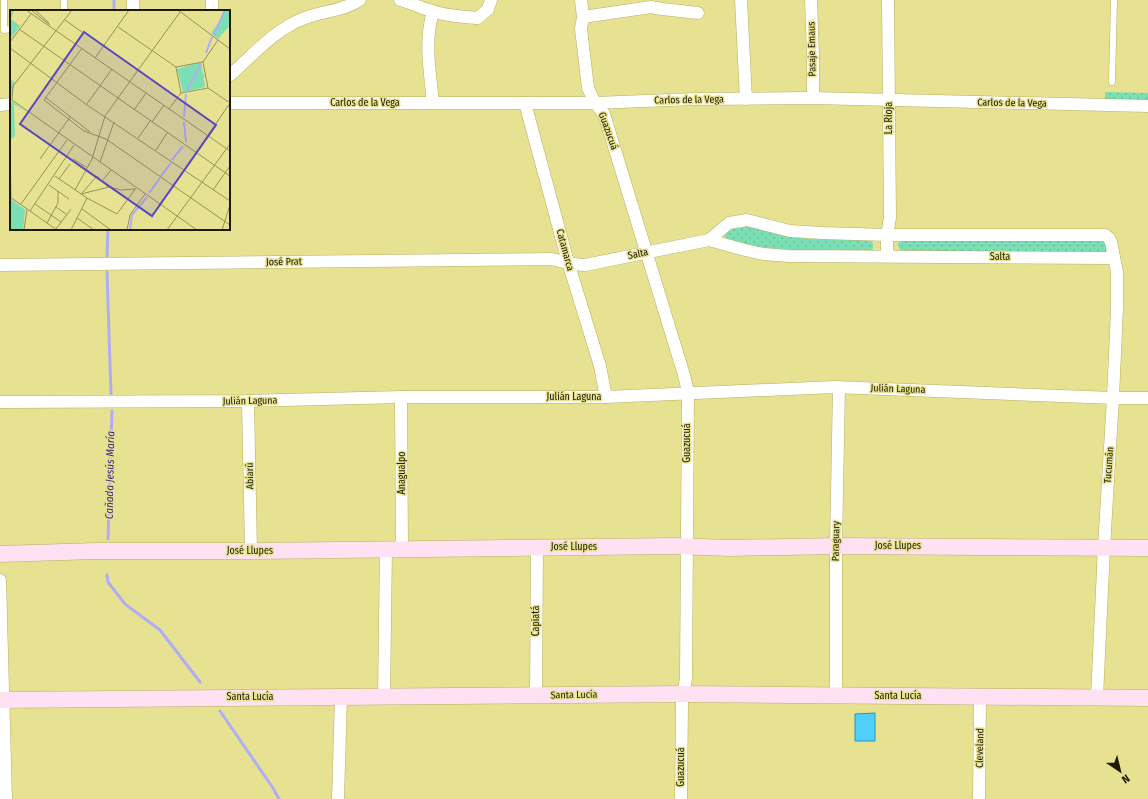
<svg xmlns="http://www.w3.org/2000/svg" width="1148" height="799" font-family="'Fira Sans Condensed',sans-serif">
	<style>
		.grass { fill: url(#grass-dots) }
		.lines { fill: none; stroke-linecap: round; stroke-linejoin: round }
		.stream { stroke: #afaef4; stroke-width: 3 }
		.building { fill: #51cffb; stroke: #2f91b1 }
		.lane-casing { stroke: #b7b063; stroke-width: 7 }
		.street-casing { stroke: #b7b063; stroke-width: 13 }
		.secondary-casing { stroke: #b7b063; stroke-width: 17 }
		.lane { stroke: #fff; stroke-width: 6 }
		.street { stroke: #fff; stroke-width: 12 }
		.secondary { stroke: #fee1f2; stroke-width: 16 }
		.labels { text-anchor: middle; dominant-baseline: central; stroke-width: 3; stroke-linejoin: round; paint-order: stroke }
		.street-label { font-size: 10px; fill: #1e1b00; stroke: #e7e192 }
		.water-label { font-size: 11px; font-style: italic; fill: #372386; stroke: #e7e192 }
		.inset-river { fill: none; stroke: #afaef4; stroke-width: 2 }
		.inset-road { fill: none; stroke: #979258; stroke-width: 1 }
		.view { fill: #5947bf; fill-opacity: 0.15; stroke: #5947bf; stroke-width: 2 }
		.inset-edge { fill: none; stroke: #1e1b00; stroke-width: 2 }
	</style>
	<defs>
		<pattern id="grass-dots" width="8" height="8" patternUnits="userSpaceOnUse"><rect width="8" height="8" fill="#7adfb4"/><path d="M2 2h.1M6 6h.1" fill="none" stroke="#69bf99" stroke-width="1.8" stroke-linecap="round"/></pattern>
	</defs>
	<rect width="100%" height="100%" fill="#e7e192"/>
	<g class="grass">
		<polygon points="1105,92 1148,93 1148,100 1105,100"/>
		<polygon points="747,226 808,239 868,240 871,240 873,244 873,249 870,252 780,254 729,242 725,237 726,232 732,229"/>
		<polygon points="905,240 1104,240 1110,250 1106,253 901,251 898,246 898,243"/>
	</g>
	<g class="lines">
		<g class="stream">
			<polyline points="114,11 114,0"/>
			<polyline points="107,256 108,229"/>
			<polyline points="107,272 111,395"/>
			<polyline points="108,539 112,411"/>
			<polyline points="107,575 108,582 125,604 160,630 200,682"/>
			<polyline points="220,711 273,788 279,799"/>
		</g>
	</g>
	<polygon class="building" points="875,713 875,741 855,741 855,714"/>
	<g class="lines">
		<defs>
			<g id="lane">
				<polyline points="4,0 4,30 11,29"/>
				<polyline points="64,0 64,11"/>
				<polyline points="1112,82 1114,0"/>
			</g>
			<g id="street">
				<path d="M400,0C411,3 421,8 432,11C447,16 463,17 478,18L488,9L491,0"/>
				<polyline points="581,0 583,17 581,29 588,88 595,103 604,114 684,375 688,392 686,678 682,702 681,799"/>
				<polyline points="741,0 746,99"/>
				<polyline points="811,0 813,56 813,98"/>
				<polyline points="133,11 133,0"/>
				<polyline points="212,11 212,0"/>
				<polyline points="583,17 651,7 662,9 698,13"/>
				<path d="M229,76C251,57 276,28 305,18C323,11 343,11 360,0"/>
				<path d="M433,102C430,72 424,41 433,12"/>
				<polyline points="229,103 595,103 695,99 813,98 1148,106"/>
				<polyline points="525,103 568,262 600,366 606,397"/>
				<polyline points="0,105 11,104"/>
				<polyline points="709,240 729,223 747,220 790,231 822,233 887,235 1105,235 1109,238 1111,242 1117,272 1117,308 1113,398 1104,547 1097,697"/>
				<polyline points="887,256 887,235 890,218 888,0"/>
				<path d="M0,265L551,259C562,261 573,265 585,265L709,240L745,250L763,254L789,256L1114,258"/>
				<polyline points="401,397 402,549"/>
				<polyline points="248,401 251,551"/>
				<polyline points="0,402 248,401 401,397 606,397 834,387 1113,398 1148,398"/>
				<polyline points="0,580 6,799"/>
				<polyline points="836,695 836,546 839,387"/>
				<polyline points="536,696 537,547"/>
				<polyline points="384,697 386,549"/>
				<polyline points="338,799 341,697"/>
				<polyline points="979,799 980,696"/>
			</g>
			<g id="secondary">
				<polyline points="0,554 96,551 251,551 675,546 729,548 836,546 1148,548"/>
				<polyline points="0,700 683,694 1148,698"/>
			</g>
		</defs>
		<use href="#lane" class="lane-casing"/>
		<use href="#street" class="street-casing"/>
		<use href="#secondary" class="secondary-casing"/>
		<use href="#lane" class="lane"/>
		<use href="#street" class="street"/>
		<use href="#secondary" class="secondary"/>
	</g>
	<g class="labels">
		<g class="street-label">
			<text transform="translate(812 49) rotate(-91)">Pasaje Emaus</text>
			<text transform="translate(689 100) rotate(-1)">Carlos de la Vega</text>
			<text x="365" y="103">Carlos de la Vega</text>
			<text transform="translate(1012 103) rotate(1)">Carlos de la Vega</text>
			<text transform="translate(889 118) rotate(-90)">La Rioja</text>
			<text transform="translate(608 131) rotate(70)">Guazucuá</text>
			<text transform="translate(565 250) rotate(75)">Catamarca</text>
			<text transform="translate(638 254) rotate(-12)">Salta</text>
			<text x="1000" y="257">Salta</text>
			<text transform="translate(284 262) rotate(-1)">José Prat</text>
			<text transform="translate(898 389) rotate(2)">Julián Laguna</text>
			<text x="574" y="397">Julián Laguna</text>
			<text transform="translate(250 401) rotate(-1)">Julián Laguna</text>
			<text transform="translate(687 443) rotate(-90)">Guazucuá</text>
			<text transform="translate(1109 465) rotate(-86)">Tucumán</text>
			<text transform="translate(402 473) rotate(-90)">Anagualpo</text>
			<text transform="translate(250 476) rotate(-91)">Abiarú</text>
			<text transform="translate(836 541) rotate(-89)">Paraguary</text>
			<text x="898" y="546">José Llupes</text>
			<text x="574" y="547">José Llupes</text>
			<text x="250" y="551">José Llupes</text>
			<text transform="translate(536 621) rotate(-90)">Capiatá</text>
			<text transform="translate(574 695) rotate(-1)">Santa Lucía</text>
			<text x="898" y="696">Santa Lucía</text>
			<text x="250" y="697">Santa Lucía</text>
			<text transform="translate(980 748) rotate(-89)">Cleveland</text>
			<text transform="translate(681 767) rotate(-90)">Guazucuá</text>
		</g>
		<g class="water-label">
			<text transform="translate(110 475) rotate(-89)">Cañada Jesús María</text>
		</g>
	</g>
	<g transform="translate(10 10)">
		<rect width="220" height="220" fill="#e7e192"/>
		<path d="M0,0H4L1,9L10,16L0,30ZM214,0H220V15L208,29L201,23L212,8ZM0,69L5,73L0,90L23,106L4,94L5,126L1,129L0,128ZM0,188L15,200L13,220H0Z" fill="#7adfb4"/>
		<path d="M191,52L195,77L173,82L167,59Z" fill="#7adfb4"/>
		<path d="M187,62L195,65L190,77L182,73Z" fill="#7adfb4"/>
		<path class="inset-river" d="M204,25L215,0M196,43L202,27M177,80L191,54M174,107L176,84M174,112L176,132M162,150L173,136M151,166L161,153M139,183L150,168M120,220L122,205L137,187"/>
		<path class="inset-road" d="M16,0L220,141M21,0L40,15M25,0L39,13M62,0L3,76L2,90L187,220M168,0L220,39M55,10L72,22M108,17L166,57M9,19L220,166M0,32L21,4M0,38L77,95L220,191M72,38L34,90L74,121L96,129L220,215M85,48L119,0M193,52L198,78M193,52L208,30M166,57L193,52M166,57L171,83M198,78L220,93M171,83L198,78M35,87L80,122M77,94L102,59M159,99L171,83M124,100L136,83M142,112L154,95M128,128L140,111M0,139L1,187M146,140L157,123M30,149L60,107M63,149L76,157M90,152L104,112M174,160L220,93M45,166L77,188L107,204L126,178M49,169L60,154M93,170L101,160M39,175L59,189M65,180L82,149L95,106L170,2M203,180L220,156M72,183L87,166L98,177M71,184L99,177L111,180L125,179M0,187L47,220M11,194L57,130M25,194L51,212M46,197L56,204M72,199L101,220M20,201L64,135M67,208L84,220M37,213L48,193V181M46,219L61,199M14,220L17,199M61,220L77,188M117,220L120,205L135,184M157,220L220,134M212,220L220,195"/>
		<path class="view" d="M74,22L206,115L142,206L10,114Z"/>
		<rect width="220" height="220" class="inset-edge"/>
	</g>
	<g transform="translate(1120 771) rotate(145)" stroke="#e7e192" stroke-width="3" paint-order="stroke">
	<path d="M0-3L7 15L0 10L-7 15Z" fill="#1e1b00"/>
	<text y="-6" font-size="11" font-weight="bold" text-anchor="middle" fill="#1e1b00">N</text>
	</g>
</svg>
